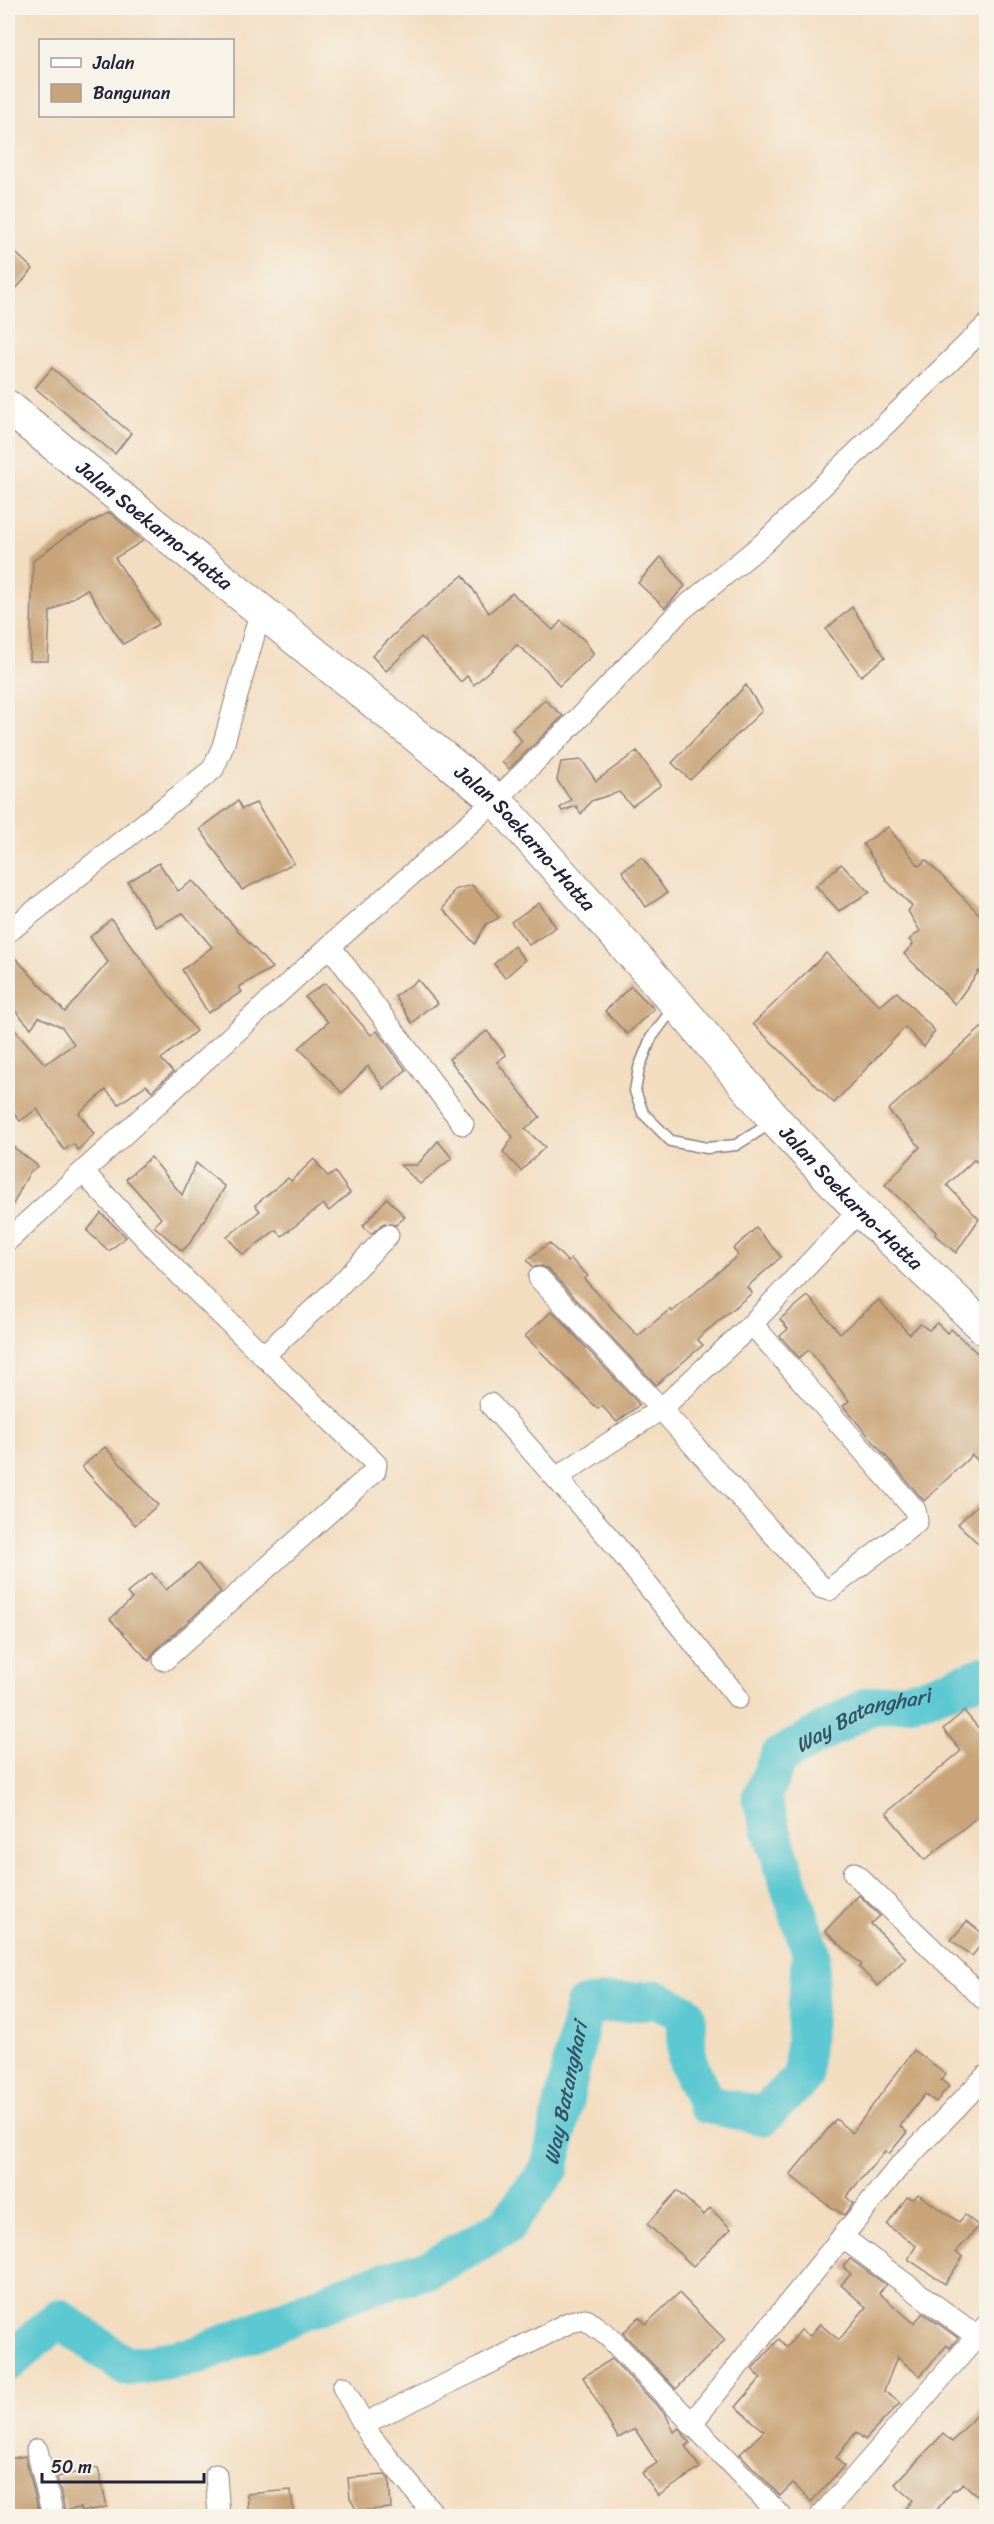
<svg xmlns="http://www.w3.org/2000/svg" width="994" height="2524" font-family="Sriracha,sans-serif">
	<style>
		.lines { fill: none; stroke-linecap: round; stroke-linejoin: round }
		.river { stroke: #5bc8d1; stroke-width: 39 }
		.building { fill: #c9a479 }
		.lane-casing { stroke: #8a807e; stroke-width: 13 }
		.street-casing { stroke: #8a807e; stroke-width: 23 }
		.primary-casing { stroke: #8a807e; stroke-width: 35 }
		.lane { stroke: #fff; stroke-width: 10 }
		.street { stroke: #fff; stroke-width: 21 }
		.primary { stroke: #fff; stroke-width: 33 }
		.labels { text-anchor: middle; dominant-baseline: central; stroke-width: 5; stroke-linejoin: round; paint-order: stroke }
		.street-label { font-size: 20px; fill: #22223b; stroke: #f7f3e8 }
		.water-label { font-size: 21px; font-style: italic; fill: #335468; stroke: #f7f3e8 }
	</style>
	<rect width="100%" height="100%" fill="#f7f3e8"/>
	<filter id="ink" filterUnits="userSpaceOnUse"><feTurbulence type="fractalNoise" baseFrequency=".0167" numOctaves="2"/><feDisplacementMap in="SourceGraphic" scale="12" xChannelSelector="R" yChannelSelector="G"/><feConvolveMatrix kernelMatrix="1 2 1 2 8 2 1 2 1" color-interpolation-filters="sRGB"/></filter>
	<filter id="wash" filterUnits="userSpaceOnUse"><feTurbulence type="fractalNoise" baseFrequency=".008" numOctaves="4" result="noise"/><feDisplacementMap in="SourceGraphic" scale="24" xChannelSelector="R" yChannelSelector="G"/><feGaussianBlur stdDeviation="1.35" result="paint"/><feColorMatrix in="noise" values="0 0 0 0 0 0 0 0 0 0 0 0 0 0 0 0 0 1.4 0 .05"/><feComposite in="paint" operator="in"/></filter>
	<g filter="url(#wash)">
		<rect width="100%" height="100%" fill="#f3ddc0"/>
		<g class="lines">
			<path class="river" id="s1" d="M8,2363L59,2318L127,2367L195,2356L362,2288L430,2269L506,2226L550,2168L584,2006L657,1999L686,2014L687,2060L706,2104L763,2116L802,2078L811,1952L761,1798L779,1757L867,1707L924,1697L986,1675"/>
		</g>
		<g id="blocks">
			<g class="building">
				<polygon points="8,246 33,269 8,298"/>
				<polygon points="52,368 131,433 115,454 35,388"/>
				<polygon points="109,512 143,541 115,558 159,624 123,644 87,589 50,612 48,661 30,661 33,561 69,534 70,535"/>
				<polygon points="661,557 685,586 665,608 638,583"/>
				<polygon points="463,575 489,613 512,593 553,630 561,621 584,640 594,654 559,686 546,669 517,645 474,685 467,676 461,682 421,637 386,671 372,656 406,623"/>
				<polygon points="852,607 885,657 861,676 826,629"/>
				<polygon points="746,685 762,711 690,780 672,763"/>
				<polygon points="545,700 563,716 509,769 502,762 522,741 512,729"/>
				<polygon points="637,751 661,785 632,806 619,792 591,801 581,814 576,806 562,811 560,808 571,800 557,780 561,762 582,760 596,781"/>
				<polygon points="238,801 242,809 256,803 294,863 242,890 200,829"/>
				<polygon points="888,827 919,866 926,860 987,922 987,979 979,971 955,1004 904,954 913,944 909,940 920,931 908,911 912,906 888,882 863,844"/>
				<polygon points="642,857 667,893 646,907 622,871"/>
				<polygon points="159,863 178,891 193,881 272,968 239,987 242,992 208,1013 182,970 212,947 183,913 156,927 128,882"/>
				<polygon points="841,864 870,892 839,911 816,886"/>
				<polygon points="472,885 499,918 486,924 475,944 443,909 454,890"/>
				<polygon points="539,903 556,927 529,945 511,922"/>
				<polygon points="111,919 196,1031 161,1059 173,1072 152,1091 146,1085 119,1104 106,1090 79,1113 94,1134 78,1150 73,1144 64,1150 37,1109 20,1121 8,1104 8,1022 45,1064 74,1044 62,1027 39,1017 31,1028 8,1003 8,950 65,1012 108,962 90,937"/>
				<polygon points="514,946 525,960 505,978 494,964"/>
				<polygon points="826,953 880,1006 897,992 935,1031 924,1047 905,1027 834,1103 753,1024"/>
				<polygon points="418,980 438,1004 426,1010 412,1023 395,996"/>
				<polygon points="325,983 371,1035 377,1031 406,1070 384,1089 368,1066 342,1093 299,1048 328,1022 305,997"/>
				<polygon points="631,986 654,1009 627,1034 605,1011"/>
				<polygon points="987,1023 987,1167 974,1160 947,1185 979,1219 956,1253 935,1235 936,1232 885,1185 920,1147 888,1110"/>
				<polygon points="487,1031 506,1055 497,1062 540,1117 525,1129 545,1147 521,1171 503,1152 513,1137 479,1099 449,1059"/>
				<polygon points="438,1141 452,1158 420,1184 400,1165 417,1165"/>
				<polygon points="8,1143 38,1166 29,1173 8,1214"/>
				<polygon points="151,1157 182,1195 196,1163 225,1187 190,1243 182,1251 154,1226 161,1218 126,1179"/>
				<polygon points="314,1159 328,1177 335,1172 350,1193 329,1211 323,1204 282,1236 276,1230 243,1255 227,1237 260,1211 255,1205 288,1178 291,1181"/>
				<polygon points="387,1198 405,1217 396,1225 384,1223 371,1234 363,1226"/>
				<polygon points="101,1213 126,1237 109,1251 87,1231"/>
				<polygon points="756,1228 781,1257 747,1287 752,1293 697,1339 703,1345 656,1385 548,1269 542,1266 533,1267 527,1260 549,1243 568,1262 571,1259 588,1276 584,1279 638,1336 670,1309 672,1312 738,1255 733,1249"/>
				<polygon points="808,1296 840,1333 879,1300 909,1334 920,1324 929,1330 937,1323 947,1333 951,1329 987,1362 987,1468 972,1455 924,1501 843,1406 849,1401 809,1350 799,1358 780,1336 788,1329 780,1319"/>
				<polygon points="552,1311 637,1402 639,1405 617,1422 602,1406 598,1409 525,1336"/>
				<polygon points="105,1447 158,1505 135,1525 82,1467"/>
				<polygon points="987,1495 987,1552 958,1524"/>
				<polygon points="198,1564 221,1592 155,1651 149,1661 110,1619 132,1599 127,1593 152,1573 166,1590"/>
				<polygon points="964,1711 987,1738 987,1809 925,1860 886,1813 961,1751 943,1729"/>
				<polygon points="859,1895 880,1916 871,1924 906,1958 878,1986 859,1967 862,1965 825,1931"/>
				<polygon points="967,1921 987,1937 972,1956 951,1940"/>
				<polygon points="914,2050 946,2074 941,2080 949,2086 936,2102 925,2094 900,2126 907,2132 889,2154 885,2151 846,2197 853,2203 844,2215 826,2204 790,2175 836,2119 852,2133"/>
				<polygon points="677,2191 704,2215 710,2208 731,2229 693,2266 647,2224"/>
				<polygon points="918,2194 959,2222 965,2215 979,2226 956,2252 963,2257 945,2284 908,2259 916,2246 887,2225 907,2197 914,2199"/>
				<polygon points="850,2259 886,2285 879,2293 914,2323 923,2313 958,2338 950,2348 947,2345 920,2376 897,2357 884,2391 900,2403 865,2440 856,2432 836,2458 844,2466 811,2502 793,2483 780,2496 740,2454 764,2431 736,2407 761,2378 752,2369 779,2339 787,2347 801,2330 810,2336 820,2324 839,2340 866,2307 841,2285 851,2274 843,2267"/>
				<polygon points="679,2293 725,2340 676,2389 623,2333 639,2317 646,2324"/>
				<polygon points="612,2359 666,2415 674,2432 679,2428 684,2435 690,2443 685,2446 700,2468 658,2496 642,2473 657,2463 635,2429 618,2438 583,2377"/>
				<polygon points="987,2403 987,2505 963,2483 956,2490 954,2489 931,2517 899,2517 913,2500 895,2484 943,2434 952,2442"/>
				<polygon points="25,2456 40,2516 8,2517 8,2459"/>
				<polygon points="98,2468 107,2507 81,2512 80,2508 65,2511 57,2477"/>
				<polygon points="385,2475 389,2479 391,2508 357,2511 350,2498 348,2478"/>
				<polygon points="291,2490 294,2517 249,2517 247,2494"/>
			</g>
		</g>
	</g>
	<g filter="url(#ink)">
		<use href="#blocks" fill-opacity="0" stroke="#8a807e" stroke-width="1.5"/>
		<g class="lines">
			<defs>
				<polyline id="lane" points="674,1007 651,1038 639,1068 635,1091 643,1113 671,1141 707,1148 736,1145 773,1122"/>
				<g id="street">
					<polyline points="8,932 213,769 223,746 261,610"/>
					<polyline points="330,946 463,1124"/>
					<polyline points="83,1172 183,1278 376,1464 375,1471 164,1660"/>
					<polyline points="8,1240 330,946 496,800 572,725 679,612 765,542 986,326"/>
					<polyline points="539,1278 661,1409 822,1588 829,1590 914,1524 917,1521 915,1510 752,1324"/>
					<polyline points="264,1355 335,1290 388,1235"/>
					<polyline points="490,1404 611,1540 738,1698"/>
					<polyline points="556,1478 661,1409 752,1324 860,1210"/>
					<polyline points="854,1873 986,2001"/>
					<polyline points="842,2237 986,2343"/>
					<polyline points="343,2387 371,2437 435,2516"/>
					<polyline points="363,2424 480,2368 570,2322 585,2319 608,2336 781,2516"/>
					<polyline points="691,2424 897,2169 986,2076"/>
					<polyline points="37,2450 53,2516"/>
					<polyline points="216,2475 219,2516"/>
					<polyline points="821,2516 986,2326"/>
				</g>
				<g id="primary">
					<path id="s2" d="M8,407L496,800L677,1004L776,1121L860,1210L986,1329"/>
				</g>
			</defs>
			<use href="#lane" class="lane-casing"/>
			<use href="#street" class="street-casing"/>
			<use href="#primary" class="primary-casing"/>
			<use href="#lane" class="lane"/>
			<use href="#street" class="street"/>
			<use href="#primary" class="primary"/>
		</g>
	</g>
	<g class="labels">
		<g class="street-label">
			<text stroke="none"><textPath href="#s2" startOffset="188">Jalan Soekarno-Hatta</textPath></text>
			<text stroke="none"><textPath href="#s2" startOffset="674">Jalan Soekarno-Hatta</textPath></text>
			<text stroke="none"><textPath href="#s2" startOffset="1160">Jalan Soekarno-Hatta</textPath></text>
		</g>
		<g class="water-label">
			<text stroke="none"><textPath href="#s1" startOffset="1536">Way Batanghari</textPath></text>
			<text stroke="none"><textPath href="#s1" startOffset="708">Way Batanghari</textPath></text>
		</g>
	</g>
	<rect width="994" height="2524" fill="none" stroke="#f7f3e8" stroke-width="30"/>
	<rect x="39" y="39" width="195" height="78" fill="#f7f3e8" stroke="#a29fa3" stroke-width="1.5"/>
	<rect x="51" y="58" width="30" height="9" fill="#ffffff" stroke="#a29fa3" stroke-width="1.5"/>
	<text x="93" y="69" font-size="18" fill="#22223b">Jalan</text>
	<rect x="51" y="84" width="30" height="18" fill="#c9a479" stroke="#a29fa3" stroke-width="1.5"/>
	<text x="93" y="99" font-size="18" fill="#22223b">Bangunan</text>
	<path d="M42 2473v9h162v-9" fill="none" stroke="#22223b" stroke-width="3"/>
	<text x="51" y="2473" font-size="18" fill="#22223b" stroke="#f7f3e8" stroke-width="4.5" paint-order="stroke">50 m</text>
</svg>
